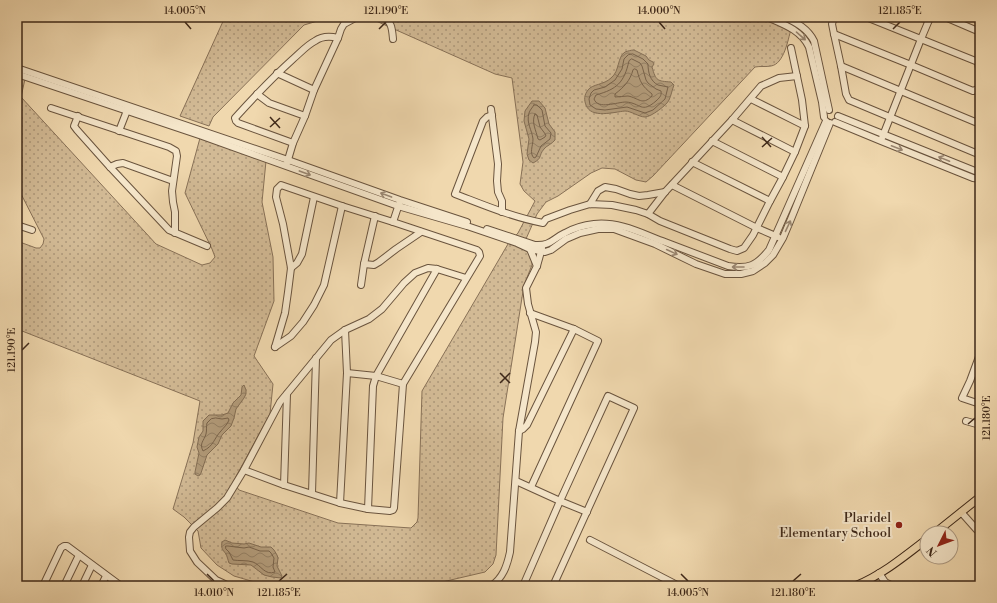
<svg xmlns="http://www.w3.org/2000/svg" width="997" height="603" font-family="'Libre Bodoni',serif">
	<style>
		.grass { fill: url(#grass-dots); stroke: #887157 }
		.water { fill: url(#water-waves); stroke: #846e54 }
		.lines { fill: none; stroke-linecap: round; stroke-linejoin: round }
		.shore { stroke: #78624a; stroke-width: 1 }
		.minor-casing { stroke: #6a543e; stroke-width: 8 }
		.major-casing { stroke: #3e2819; stroke-width: 9 }
		.minor { stroke: #f5e6ca; stroke-width: 6 }
		.major { stroke: #f0d8ae; stroke-width: 7 }
		.oneway { stroke: #9a8772 }
		.ticks { fill: none; stroke: #3e2819; stroke-width: 1.5 }
		.poi-dot { fill: #8f2418; stroke: #f5e6ca; stroke-width: 1.5 }
		.labels { text-anchor: middle; dominant-baseline: central; stroke-width: 4; stroke-linejoin: round; paint-order: stroke }
		.poi-label { font-size: 13px; fill: #3e2819; stroke: #f5e6ca; text-anchor: end }
		.neatline { fill: none; stroke: #3e2819; stroke-width: 1.5 }
		.ticks-label { font-size: 10px; text-anchor: middle; fill: #3e2819 }
	</style>
	<defs>
		<pattern id="grass-dots" width="8" height="8" patternUnits="userSpaceOnUse"><rect width="8" height="8" fill="#d2ba95"/><path d="M2 2h.1M6 6h.1" fill="none" stroke="#ac9779" stroke-width="1.8" stroke-linecap="round"/></pattern>
		<pattern id="water-waves" width="16" height="10" patternUnits="userSpaceOnUse"><rect width="16" height="10" fill="#b39c7b"/><path d="M0 5q4-4 8 0t8 0" fill="none" stroke="#937f64"/></pattern>
	</defs>
	<rect width="100%" height="100%" fill="#f0d8ae"/>
	<filter id="stains"><feTurbulence type="fractalNoise" baseFrequency=".005" numOctaves="4"/><feColorMatrix values="0 0 0 0 .2 0 0 0 0 .09 0 0 0 0 .02 0 0 0 .5 -.17"/></filter>
	<radialGradient id="worn" r=".72"><stop offset=".6" stop-color="#630" stop-opacity="0"/><stop offset="1" stop-color="#630" stop-opacity=".3"/></radialGradient>
	<g class="grass">
		<polygon points="225,17 331,17 304,25 213,117 209,126 180,116"/>
		<path d="M367,17H765L791,29C788,40 784,64 771,66C766,67 760,66 755,67L653,176L646,182L636,180L615,169L602,168L591,173L558,196L546,202L537,214L522,248L528,251L532,256V265L524,285L503,418L496,555L493,564L485,572L425,586H268L234,576L217,565L201,548L198,531L184,517L173,509L193,443L200,401L17,329V241L36,248H40L43,244L44,239L17,186V76L25,79L21,97L156,244L202,265L210,263L215,257L212,249L185,193L200,138L266,161L262,202L273,257L274,301L254,356L273,384L270,414L233,482L239,490L338,523L411,528L417,522L418,518L422,391L508,244L518,233L535,201L524,191L520,184L523,162L512,78L495,74Z"/>
	</g>
	<g class="water">
		<path d="M634,50L646,56L649,60L653,62L654,64L652,67C656,81 657,81 671,82L674,85C672,90 671,96 669,100C667,105 651,117 645,117C639,117 631,111 625,111C614,112 591,119 586,105C584,100 584,95 588,90C592,84 604,85 611,78C620,71 617,57 625,52C628,51 631,50 634,50Z"/>
		<path d="M532,101H539L545,108L549,124L555,132V140C552,144 546,146 544,149C538,156 543,158 533,163L529,160L527,154L529,139L524,121L525,111Z"/>
		<polygon points="244,385 246,390 246,394 244,398 236,409 234,418 231,426 222,435 218,444 207,455 201,473 200,475 198,476 195,474 195,472 199,453 197,447 199,437 203,431 203,421 209,415 222,415 228,413 233,403 241,395 242,387"/>
		<path d="M225,540L232,543L244,544L249,543L261,547H271L274,550L277,555L278,558L277,566L282,576L281,578L272,577L264,575L251,565L232,564L229,563C228,560 227,556 226,554C222,549 221,548 222,542Z"/>
	</g>
	<g class="lines">
		<g class="shore">
			<path d="M633,54L643,59L648,64C648,72 650,81 658,85C661,86 665,86 668,87L665,99L653,110L645,113L627,107L605,110L596,109L590,105L589,99L591,93L594,90L605,87L615,80L622,69L624,59L628,55Z"/>
			<path d="M632,59L640,63L642,66L646,80L648,83L656,89L661,91C662,96 659,98 656,101C641,114 641,103 626,102C617,102 598,110 594,99L596,95C617,89 624,83 629,61Z"/>
			<path d="M635,69L637,70C640,82 642,86 652,94V96C642,106 639,98 628,96C624,96 619,97 615,97V94C624,87 630,81 633,70Z"/>
			<path d="M534,105H537L542,110L545,126L551,133L550,139L541,146L536,157L534,158C529,153 533,146 533,139C532,130 526,123 529,113C530,110 532,108 534,105Z"/>
			<path d="M535,114L537,115L540,127L546,135L545,137L540,140L538,139C536,130 531,122 535,114Z"/>
			<path d="M216,418L222,419L228,418L229,420C227,425 224,427 221,431C214,438 214,446 203,451C199,443 204,441 206,434C207,430 206,426 207,423L211,419Z"/>
			<path d="M226,546H228L244,548L249,547L260,551H269L271,553L274,558L273,567L275,572C265,576 261,565 253,562C247,560 239,561 233,560L229,552L226,549Z"/>
		</g>
		<defs>
			<g id="minor">
				<path d="M383,17C392,22 392,29 393,39"/>
				<path d="M767,17C783,24 801,30 809,47L822,102L824,117"/>
				<path d="M785,17C797,23 808,29 814,41L829,110"/>
				<polyline points="834,17 832,24 834,34 841,66 846,94 849,100 978,154 980,152"/>
				<polyline points="866,17 978,62"/>
				<polyline points="919,17 929,20"/>
				<polyline points="945,17 980,32"/>
				<polyline points="834,34 911,65 973,91 980,88"/>
				<polyline points="980,56 978,62 980,74"/>
				<polyline points="841,66 980,124"/>
				<polyline points="17,68 288,160 400,200 467,222"/>
				<polyline points="277,73 314,90"/>
				<polyline points="17,74 202,136 398,206 467,226 517,243 530,249 545,252 551,250 566,239 580,233 598,229 614,229 655,244 696,264 725,274 741,274 753,271 765,263 773,255 783,238 791,219 830,123"/>
				<polyline points="257,94 269,103 305,116"/>
				<polyline points="751,99 805,126"/>
				<polyline points="51,108 169,147 176,151 177,156 172,191 173,202 175,212 175,233"/>
				<polyline points="491,109 498,164 497,181 498,192 502,201 502,212"/>
				<path d="M492,115L487,117L483,121L455,194C484,205 512,217 543,223L546,219L570,210L590,204L612,205L636,210L648,214L660,221L730,249L737,251L744,248L753,235L770,201L783,177L795,152L805,126L802,100L791,48"/>
				<polyline points="78,116 74,126 77,130 110,167 169,230 207,246"/>
				<polyline points="838,116 980,173"/>
				<polyline points="732,120 795,152"/>
				<polyline points="835,122 881,141 973,178 980,179"/>
				<polyline points="119,131 128,108"/>
				<polyline points="882,138 921,39 929,20 932,17"/>
				<polyline points="712,141 783,177"/>
				<path d="M293,143L238,123L236,121L235,118C254,97 273,77 293,59C300,53 307,45 315,41C322,36 330,36 338,38"/>
				<polyline points="692,162 770,201"/>
				<polyline points="287,163 293,143 305,116 314,90 338,38 341,29 344,24 357,17"/>
				<polyline points="110,167 117,164 123,163 173,181"/>
				<polyline points="672,185 757,228 778,237"/>
				<polyline points="590,204 598,191 605,187 616,189 630,194 639,196 648,195 665,192"/>
				<polyline points="648,214 665,192 732,120 761,86 779,78 797,76"/>
				<polyline points="393,222 399,204"/>
				<polyline points="17,225 32,230"/>
				<path d="M487,229L535,245C551,246 552,239 565,233C574,228 585,225 594,224C619,221 643,234 665,242C686,250 707,258 728,266C749,269 756,266 769,250L826,121"/>
				<polyline points="530,249 537,266"/>
				<polyline points="364,264 374,265 379,262 396,249 421,232"/>
				<polyline points="291,268 297,263 302,254 314,197"/>
				<polyline points="361,285 364,264 375,216"/>
				<polyline points="530,313 574,329 598,341 531,487"/>
				<polyline points="275,347 291,336 303,322 314,305 324,285 342,206"/>
				<polyline points="980,354 970,381 962,398 980,404"/>
				<polyline points="347,373 376,376 403,384"/>
				<polyline points="966,421 980,425"/>
				<polyline points="519,431 523,429 527,425 574,329"/>
				<polyline points="244,470 284,485 340,503 368,509 390,511 393,510 394,508 403,384 480,256 479,252 477,250 393,222 342,206 281,185 277,189 276,197 283,224 291,268 288,292 285,313 275,347"/>
				<polyline points="516,481 560,501 587,512"/>
				<polyline points="284,485 287,394"/>
				<polyline points="312,493 316,358"/>
				<polyline points="340,503 347,373 345,330"/>
				<polyline points="368,509 373,386 376,376 437,269"/>
				<polyline points="961,512 977,530 980,532"/>
				<polyline points="590,540 679,586"/>
				<polyline points="879,573 885,582 893,586"/>
				<polyline points="43,586 61,548 64,546 67,546 121,586"/>
				<polyline points="64,586 79,555"/>
				<polyline points="82,586 92,565"/>
				<polyline points="101,586 106,576"/>
				<polyline points="229,586 216,580 197,562 190,551 189,537 190,532 194,527 217,508 227,498 244,470 280,402 331,340 345,330 369,319 382,309 404,283 415,273 428,268 437,269 466,278"/>
				<path d="M491,586C503,578 507,566 510,552L519,431L535,342L536,332L528,304L526,288L537,266L542,248"/>
				<polyline points="523,586 560,501 608,396 634,408 553,586"/>
			</g>
			<g id="major">
				<polyline points="935,533 980,497"/>
				<path d="M855,586C882,575 905,556 927,539"/>
			</g>
		</defs>
		<use href="#minor" class="minor-casing"/>
		<use href="#major" class="major-casing"/>
		<use href="#minor" class="minor"/>
		<use href="#major" class="major"/>
	</g>
	<defs><path id="oneway-shaft" d="M-6 0H5M1.5-3L5.5 0L1.5 3" fill="none" stroke-width="1.6" stroke-linecap="round" stroke-linejoin="round"/></defs>
	<g class="oneway">
		<use href="#oneway-shaft" transform="translate(801 36) rotate(41)"/>
		<use href="#oneway-shaft" transform="translate(897 148) rotate(21)"/>
		<use href="#oneway-shaft" transform="translate(944 159) rotate(-158)"/>
		<use href="#oneway-shaft" transform="translate(305 173) rotate(20)"/>
		<use href="#oneway-shaft" transform="translate(386 195) rotate(-160)"/>
		<use href="#oneway-shaft" transform="translate(788 226) rotate(-65)"/>
		<use href="#oneway-shaft" transform="translate(672 252) rotate(25)"/>
		<use href="#oneway-shaft" transform="translate(738 267) rotate(-180)"/>
	</g>
	<path class="ticks" d="M185,22L191,29M659,22L665,29M379,29L386,22M893,29L900,22M270,117L280,128M270,127L280,118M762,137L771,147M762,147L772,138M22,350L29,343M500,373L510,383M500,383L510,373M968,424L975,418M207,574L214,581M681,574L688,581M279,581L287,574M793,581L801,574"/>
	<circle class="poi-dot" cx="899" cy="525" r="4"/>
	<g class="labels">
		<g class="poi-label">
			<text x="891" y="518">Plaridel<tspan x="891" dy="15">Elementary School</tspan></text>
		</g>
	</g>
	<rect width="997" height="603" fill="none" stroke="#f0d8ae" stroke-width="44"/>
	<g transform="translate(939 545) rotate(228)"><circle r="19" fill="#f5e6ca" stroke="#ac9a83"/>
	<path d="M0-3L7 15L0 10L-7 15Z" fill="#8f2418"/>
	<text y="-6" font-size="11" font-weight="bold" text-anchor="middle" fill="#3e2819">N</text>
	</g>
	<rect x="22" y="22" width="953" height="559" class="neatline"/>
	<g class="ticks-label">
		<text x="185" y="14">14.005°N</text>
		<text x="386" y="14">121.190°E</text>
		<text x="659" y="14">14.000°N</text>
		<text x="900" y="14">121.185°E</text>
		<text transform="translate(11 350) rotate(-90)" y="4">121.190°E</text>
		<text transform="translate(986 418) rotate(-90)" y="4">121.180°E</text>
		<text x="214" y="596">14.010°N</text>
		<text x="279" y="596">121.185°E</text>
		<text x="688" y="596">14.005°N</text>
		<text x="793" y="596">121.180°E</text>
	</g>
	<rect width="100%" height="100%" filter="url(#stains)"/>
	<rect width="100%" height="100%" fill="url(#worn)"/>
</svg>
